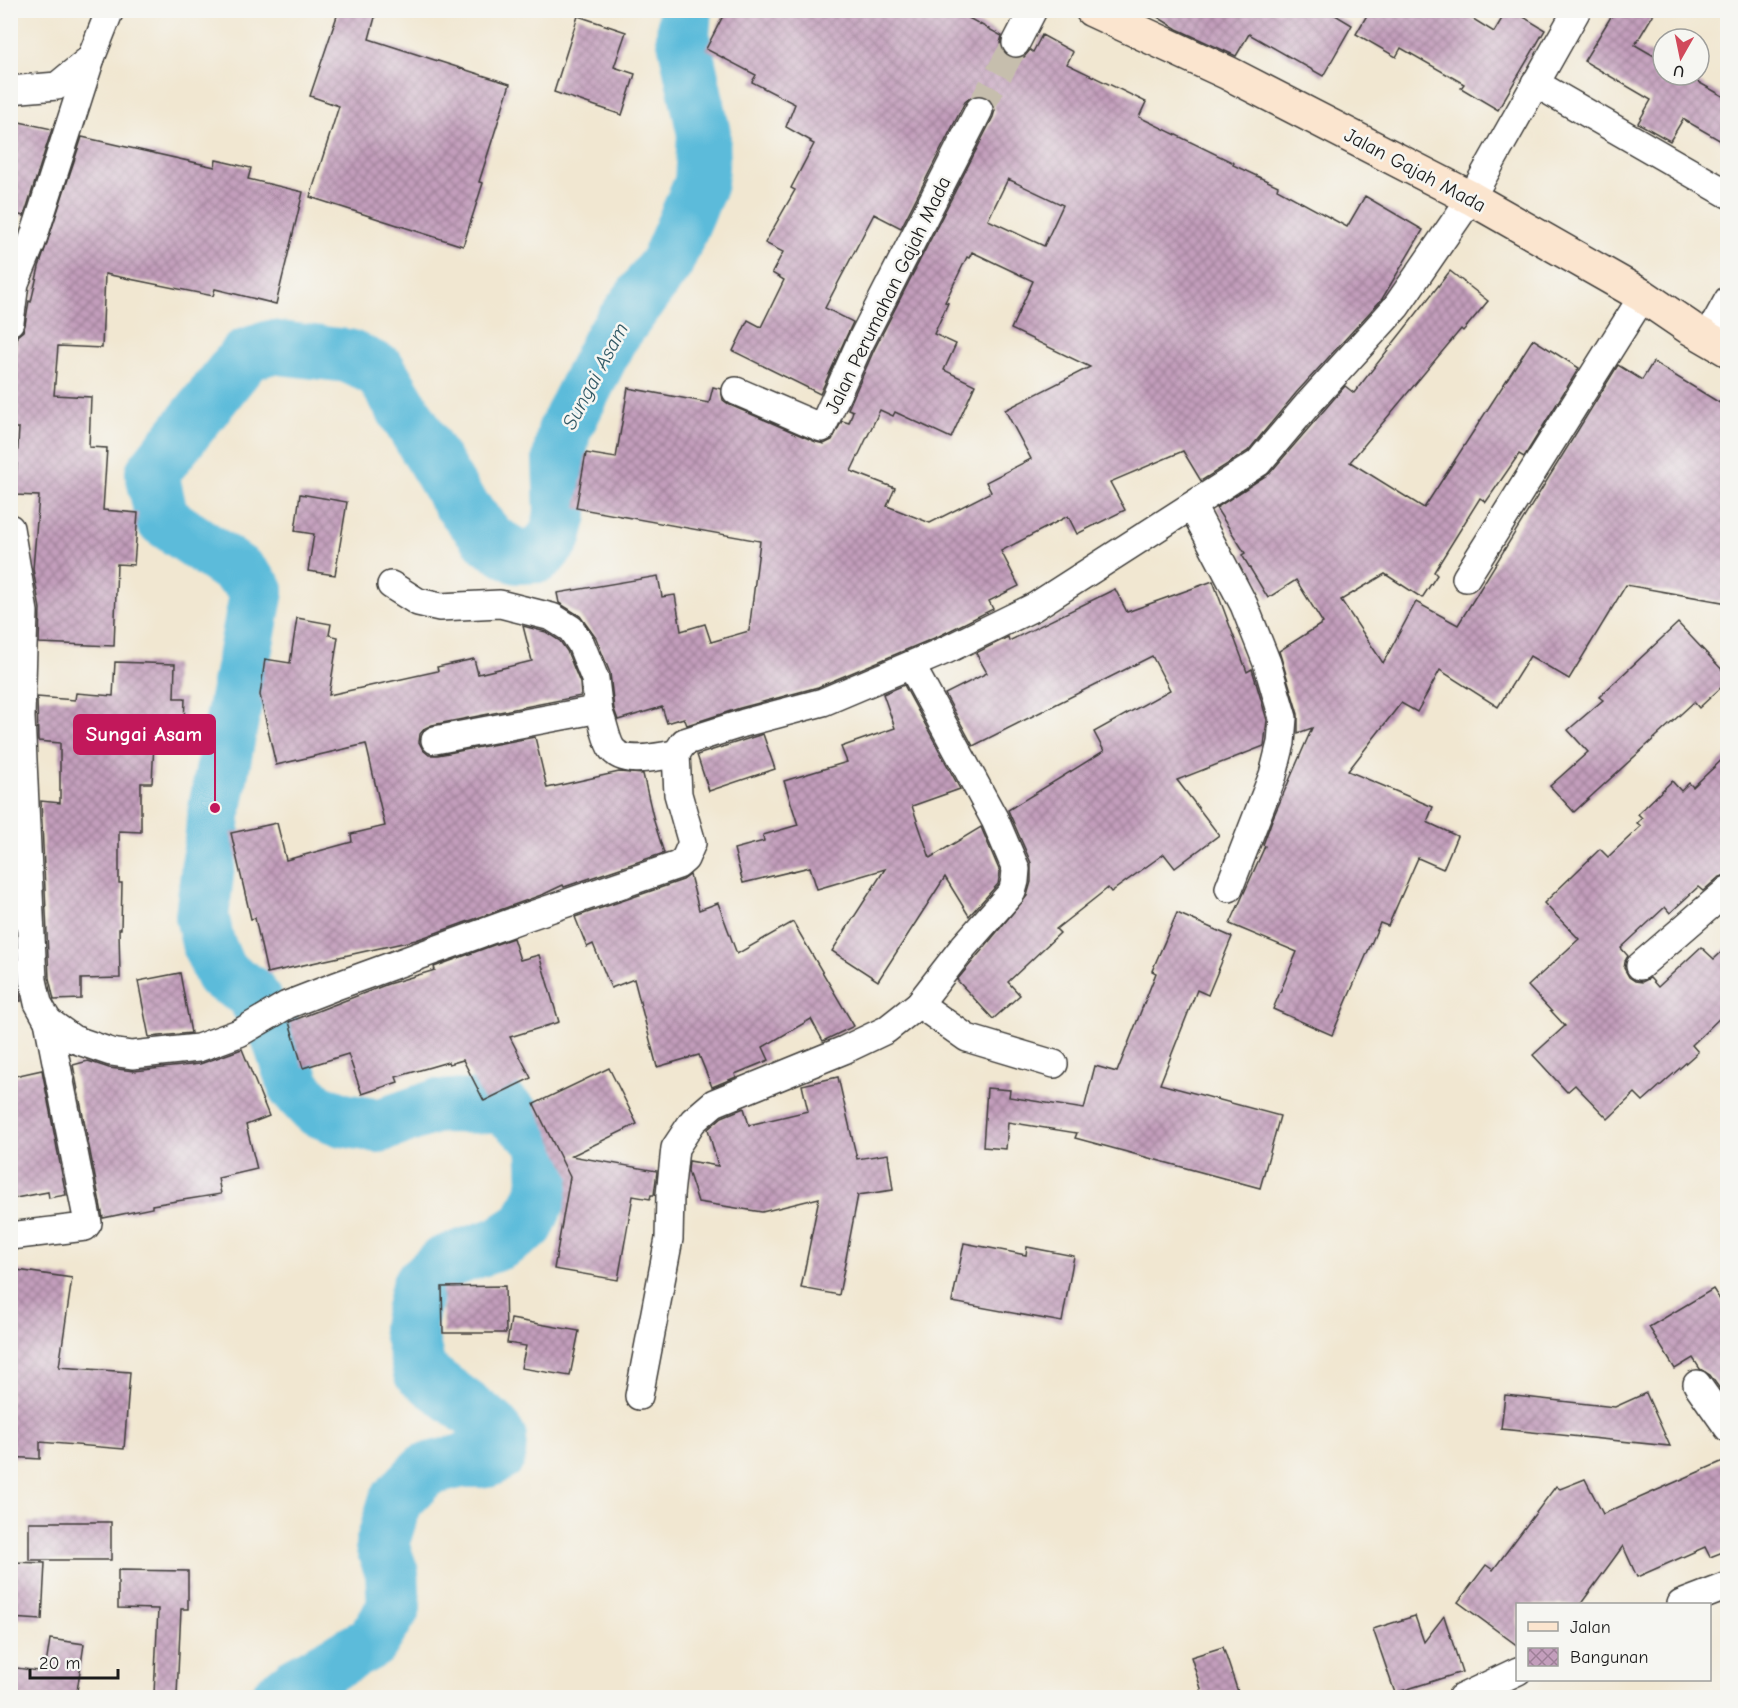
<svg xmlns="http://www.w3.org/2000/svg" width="1738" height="1708" font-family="'Comic Neue',sans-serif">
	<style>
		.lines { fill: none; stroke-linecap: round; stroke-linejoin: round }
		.river { stroke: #5bbbda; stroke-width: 54 }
		.building { fill: url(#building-cross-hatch); fill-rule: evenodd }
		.minor-tunnel { stroke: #c6bead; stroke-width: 27; stroke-dasharray: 27 14; stroke-linecap: butt }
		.minor-casing { stroke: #3c3a37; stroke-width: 30 }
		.secondary-casing { stroke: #3c3a37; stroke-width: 36 }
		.minor { stroke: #fff; stroke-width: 27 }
		.secondary { stroke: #fbe5cf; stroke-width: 33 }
		.labels { text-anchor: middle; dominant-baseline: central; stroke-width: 5; stroke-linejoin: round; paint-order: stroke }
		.street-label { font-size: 20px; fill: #1c1c1c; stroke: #f6f6f2 }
		.water-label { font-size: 21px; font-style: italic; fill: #355c68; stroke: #f6f6f2 }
		.leader { fill: none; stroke: #c2185b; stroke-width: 2 }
		.callout-dot { fill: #c2185b; stroke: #f6f6f2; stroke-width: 2 }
		.callout { fill: #c2185b; stroke: #c2185b; stroke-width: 2 }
		.callout-label { font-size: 21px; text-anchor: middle; font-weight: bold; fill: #fff }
	</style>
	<defs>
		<pattern id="building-cross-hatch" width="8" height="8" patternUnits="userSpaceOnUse" patternTransform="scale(1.5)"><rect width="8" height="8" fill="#c39ebc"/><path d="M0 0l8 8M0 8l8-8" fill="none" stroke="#9e8098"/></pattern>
	</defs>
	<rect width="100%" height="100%" fill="#f6f6f2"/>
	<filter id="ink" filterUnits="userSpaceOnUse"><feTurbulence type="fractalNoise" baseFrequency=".0167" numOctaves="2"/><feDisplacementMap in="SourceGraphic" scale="12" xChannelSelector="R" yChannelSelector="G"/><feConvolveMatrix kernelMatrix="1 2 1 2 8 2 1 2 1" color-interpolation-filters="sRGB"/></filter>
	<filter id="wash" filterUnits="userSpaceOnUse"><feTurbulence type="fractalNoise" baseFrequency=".008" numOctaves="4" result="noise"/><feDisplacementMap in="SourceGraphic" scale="24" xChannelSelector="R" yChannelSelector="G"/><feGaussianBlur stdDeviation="1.35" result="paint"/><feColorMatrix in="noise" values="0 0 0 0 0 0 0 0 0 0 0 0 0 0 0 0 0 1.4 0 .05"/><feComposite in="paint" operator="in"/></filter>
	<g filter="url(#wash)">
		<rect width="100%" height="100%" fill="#f1e7d1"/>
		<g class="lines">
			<polyline class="river" points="277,1698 295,1684 372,1642 394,1607 392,1573 382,1545 395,1502 425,1470 462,1461 487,1461 499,1455 500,1439 492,1426 420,1372 409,1327 418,1286 443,1263 500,1243 528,1225 545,1186 543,1141 503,1107 437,1106 379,1126 343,1120 315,1109 295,1088 277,1034 250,992 221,974 208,943 202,916 215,808 257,591 241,573 162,519 152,473 246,355 271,347 348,356 380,371 458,501 491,541 518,557 539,556 555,537 561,514 559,459 564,431 610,339 667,262 701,183 704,134 683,36 685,10"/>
		</g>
		<g id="blocks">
			<g class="building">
				<polygon points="339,10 377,10 369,39 510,84 479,182 483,183 463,246 310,197 339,106 310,96"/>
				<path d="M726,10H954L1002,36L1000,43L1002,51L1008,57L1016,59L1024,57L1030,50L1033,52L1042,35L1073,52L1067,64L1146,102L1139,117L1234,163L1233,165L1278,186L1277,189L1347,227L1365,196L1423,230L1382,299L1296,393L1248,451L1201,481L1183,451L1110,482L1125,510L1077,534L1068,516L1001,551L1019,586L989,601L993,609L939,636L818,687L740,708L687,725L684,718L667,723L662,707L618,720L614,709L610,673L596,638L580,616L559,603L557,593L658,576L662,597L675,595L681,631L705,624L711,642L749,631L760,541L576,508L586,453L616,458L628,388L709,403L713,387L721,389L723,400L730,405L816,442L824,444L832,440L842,421L849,423L853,411L848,409L874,350L993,117L995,110L992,102L986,96L979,94L971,97L965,102L901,228L874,214L825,308L853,322L820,394L733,351L748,320L761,327L784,280L772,273L783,252L765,243L795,190L791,188L814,144L810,142L811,141L786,127L795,104L752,82L756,75L706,49ZM1008,179L1063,205L1044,246L988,220ZM972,252L1033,281L1011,329L1090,367L1005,410L1031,459L986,482L991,492L930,523L887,506L895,488L851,471L880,410L893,416L895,412L951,438L975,385L944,370L956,344L934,334L948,303L945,302L967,257L969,258Z"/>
				<polygon points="1146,10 1327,10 1352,25 1323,76 1249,34 1236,56 1177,29"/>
				<polygon points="1370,10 1459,10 1494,32 1507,10 1512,10 1545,30 1498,110 1461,88 1464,84 1401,48 1396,57 1356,34"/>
				<polygon points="1615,10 1656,10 1635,45 1663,61 1663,75 1686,75 1728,99 1728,145 1683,119 1670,141 1638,123 1651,100 1584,61"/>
				<polygon points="578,16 626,32 614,67 635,74 622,115 554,92"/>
				<polygon points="10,120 52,129 24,216 10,213"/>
				<polygon points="82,137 215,167 216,160 251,168 248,179 303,192 276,304 215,289 213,296 105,274 102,348 58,346 54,395 91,397 89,447 107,448 103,510 138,513 134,565 117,564 114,646 39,643 40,609 33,569 39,496 15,495 19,428 10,428 10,393 13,393 17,336 23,331 25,325 29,301 31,302 39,267"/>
				<polygon points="1450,271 1488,301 1463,331 1461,329 1350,462 1424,508 1533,339 1579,368 1524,457 1519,454 1486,502 1480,498 1434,572 1437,575 1422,598 1385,574 1341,600 1383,663 1416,602 1458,625 1618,365 1642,380 1653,362 1728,408 1728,603 1626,585 1569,679 1530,656 1498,707 1440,670 1417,712 1401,703 1348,771 1433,807 1427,822 1457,836 1443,869 1418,858 1388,926 1380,923 1332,1035 1273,1009 1297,952 1230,924 1265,846 1263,845 1272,820 1312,728 1298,733 1298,714 1279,651 1323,623 1296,580 1268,598 1242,555 1245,553 1216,508 1270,473 1345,386 1354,393"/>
				<polygon points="300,494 347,502 335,575 308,571 314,534 295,531"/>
				<polygon points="1213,581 1247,672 1252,669 1267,720 1264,746 1177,780 1219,835 1175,868 1164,854 1111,892 1108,888 1056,929 1060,933 1008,982 1020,995 993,1019 957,980 1027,896 1031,882 1031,863 1008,810 1104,751 1094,732 1170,690 1152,656 973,746 945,694 987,673 976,653 1008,637 1009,641 1115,589 1127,612"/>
				<polygon points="297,618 331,624 329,635 338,637 329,695 438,671 437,667 474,659 478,674 532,661 523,626 546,632 560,641 567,651 580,683 581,696 432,725 425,728 420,734 419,742 423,750 429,755 438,755 535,737 547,788 619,772 643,774 654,821 664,853 564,887 563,885 544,894 416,940 267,973 255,918 251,919 231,833 277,823 286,860 352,842 351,834 385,826 366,744 276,765 260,695 265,659 290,663"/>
				<polygon points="1678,623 1728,676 1728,681 1699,708 1694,702 1574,812 1550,786 1588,752 1568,730 1603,700 1599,697"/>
				<polygon points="115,662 175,664 174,698 185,698 184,724 155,722 152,783 141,783 141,832 119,831 119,883 122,883 121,929 119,929 120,978 81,979 81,999 54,1000 49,978 41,801 60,803 60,743 38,741 37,697 75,700 76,693 113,696"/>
				<polygon points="904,685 960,789 912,806 930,858 981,827 1000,872 998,884 969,916 945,877 878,981 832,951 885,869 817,889 810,867 743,883 734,849 764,841 763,835 798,825 784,781 847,762 841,747 895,728 883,694"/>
				<polygon points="763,734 775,769 709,791 697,755"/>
				<polygon points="1728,754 1728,874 1718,878 1703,891 1698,887 1670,913 1665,907 1621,948 1628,956 1625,961 1624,968 1629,977 1635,981 1642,982 1650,978 1658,987 1701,947 1714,959 1728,946 1728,1010 1692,1045 1698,1052 1643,1101 1635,1093 1608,1119 1575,1085 1567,1092 1533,1055 1565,1026 1528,986 1579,939 1544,903 1600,849 1608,857 1641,826 1637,823 1642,818 1638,814 1672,781 1681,791 1689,783 1693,787"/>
				<polygon points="10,832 17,981 21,1001 10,1002"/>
				<polygon points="690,875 699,910 718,903 737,954 793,922 854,1026 823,1041 811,1019 763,1047 769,1060 735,1074 736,1077 712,1087 699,1055 657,1067 634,979 611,988 593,944 587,947 575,917 683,880"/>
				<polygon points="1177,913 1232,937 1208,995 1197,990 1160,1084 1280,1116 1260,1188 1075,1138 1077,1133 1008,1122 1006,1149 983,1147 987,1088 1010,1090 1009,1097 1084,1109 1095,1066 1117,1072 1156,973 1152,971"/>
				<polygon points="513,938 520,960 539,955 559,1022 510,1037 531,1078 484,1101 463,1060 449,1064 448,1062 396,1077 398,1082 362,1094 348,1054 303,1068 289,1022 388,984 435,970 434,967"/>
				<polygon points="180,973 191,1033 149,1037 138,981"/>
				<polygon points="242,1049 269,1116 246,1125 257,1169 218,1178 221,1194 152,1205 152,1208 103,1218 73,1065 88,1061 109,1068 134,1071 200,1064"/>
				<polygon points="609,1068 637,1124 571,1156 657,1171 654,1195 651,1195 650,1199 633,1196 618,1280 554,1269 570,1177 534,1104"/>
				<polygon points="42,1070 66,1195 49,1198 48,1192 10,1199 10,1077"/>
				<polygon points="838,1077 857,1159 888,1154 893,1190 858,1195 839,1295 801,1288 819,1198 762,1212 698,1202 688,1171 689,1161 718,1166 708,1129 722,1117 744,1108 749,1125 808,1111 802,1085"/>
				<polygon points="964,1243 1026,1255 1027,1247 1074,1256 1062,1322 952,1302"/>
				<polygon points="10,1269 72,1278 59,1367 130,1372 124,1449 40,1442 40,1459 10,1457"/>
				<polygon points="505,1286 506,1333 443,1333 442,1287"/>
				<polygon points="1713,1289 1728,1312 1728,1400 1710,1375 1700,1369 1693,1358 1675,1369 1649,1327"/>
				<polygon points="511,1319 579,1331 570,1376 521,1368 526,1346 507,1343"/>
				<polygon points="1646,1393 1670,1446 1501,1429 1505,1395 1615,1407"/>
				<polygon points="1728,1459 1728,1550 1710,1557 1705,1547 1637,1577 1623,1546 1580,1605 1518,1605 1518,1646 1458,1602 1486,1565 1493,1570 1556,1486 1560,1489 1585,1479 1603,1514"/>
				<rect x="29" y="1522" width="82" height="38"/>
				<polygon points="10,1562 45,1563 42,1620 10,1618"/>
				<polygon points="118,1570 188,1571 188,1609 181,1609 177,1695 154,1694 158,1609 118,1608"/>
				<polygon points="1415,1616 1424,1642 1444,1616 1462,1672 1395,1693 1373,1629"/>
				<polygon points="50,1639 84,1644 76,1698 10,1698 10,1667 45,1672"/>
				<polygon points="1223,1647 1240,1698 1204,1698 1191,1657"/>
			</g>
		</g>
	</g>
	<g filter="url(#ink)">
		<use href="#blocks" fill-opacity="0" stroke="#3c3a37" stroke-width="1.5"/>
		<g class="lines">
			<polyline class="minor-tunnel" points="979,110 1016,43"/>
			<defs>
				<g id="minor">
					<polyline points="1016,43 1033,10"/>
					<polyline points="1535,83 1728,194"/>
					<polyline points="10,90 57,86 91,58 110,10"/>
					<polyline points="10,322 15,283 32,242 91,58"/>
					<polyline points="1707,338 1728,300"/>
					<polyline points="736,391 822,428 860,343 979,110"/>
					<polyline points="1192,506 1244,605 1267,663 1283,718 1281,743 1273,775 1229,888"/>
					<polyline points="10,528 24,612 21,717 33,980 38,1003 48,1021 88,1223 85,1227 10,1236"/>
					<polyline points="1466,578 1643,296"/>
					<polyline points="391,585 418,602 440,607 500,604 552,617 571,629 581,644 595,679 599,713"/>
					<path d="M435,740L589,711L599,713C604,723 606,741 612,749C625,766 658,756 676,754"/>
					<polyline points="1640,966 1728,890"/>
					<polyline points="919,1004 967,1038 1054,1064"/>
					<polyline points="48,1021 73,1039 111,1052 132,1055 198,1048 239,1033 287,1005 336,986 526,917 678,865 685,859 692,843 678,794 676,754 684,742 744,723 823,702 946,650 1034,607 1258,463 1308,404 1396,307 1471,198 1577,10"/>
					<polyline points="1697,1384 1728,1428"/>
					<polyline points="639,1396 669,1239 670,1195 675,1148 693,1121 714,1103 844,1050 886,1030 919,1004 964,946 1012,892 1015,881 1016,869 995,820 911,665"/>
					<polyline points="1681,1604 1728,1586"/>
					<polyline points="1461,1698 1518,1671"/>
				</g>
				<polyline id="secondary" points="1092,10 1228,73 1471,198 1643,296 1690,328 1728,350"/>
			</defs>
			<use href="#minor" class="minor-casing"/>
			<use href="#secondary" class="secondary-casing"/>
			<use href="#minor" class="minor"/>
			<use href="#secondary" class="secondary"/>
		</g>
	</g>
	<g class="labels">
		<g class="street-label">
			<text transform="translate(1415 170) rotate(28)">Jalan Gajah Mada</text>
			<text transform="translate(888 295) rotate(-64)">Jalan Perumahan Gajah Mada</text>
		</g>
		<g class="water-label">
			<text transform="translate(595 376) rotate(-62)">Sungai Asam</text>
		</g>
	</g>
	<path class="leader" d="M215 808L215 734"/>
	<circle class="callout-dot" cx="215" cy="808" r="6"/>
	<rect class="callout" x="74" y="715" width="141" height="39" rx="6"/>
	<g class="callout-label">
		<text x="144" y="741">Sungai Asam</text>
	</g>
	<rect width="1738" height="1708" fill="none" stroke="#f6f6f2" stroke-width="36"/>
	<rect x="1516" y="1603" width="195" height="78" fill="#f6f6f2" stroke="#9f9f9c" stroke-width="1.5"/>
	<rect x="1528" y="1622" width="30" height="9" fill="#fbe5cf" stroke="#9f9f9c" stroke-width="1.5"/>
	<text x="1570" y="1633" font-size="18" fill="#1c1c1c">Jalan</text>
	<rect x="1528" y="1648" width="30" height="18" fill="url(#building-cross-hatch)" stroke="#9f9f9c" stroke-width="1.5"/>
	<text x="1570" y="1663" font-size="18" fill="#1c1c1c">Bangunan</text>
	<g transform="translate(1681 57) rotate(189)"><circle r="28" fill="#f6f6f2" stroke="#9f9f9c" stroke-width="1.5"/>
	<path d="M0-4.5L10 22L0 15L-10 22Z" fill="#d1495b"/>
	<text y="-9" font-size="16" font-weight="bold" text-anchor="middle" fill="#1c1c1c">U</text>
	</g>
	<path d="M30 1669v9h88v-9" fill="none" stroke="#1c1c1c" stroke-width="3"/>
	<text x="39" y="1669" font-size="18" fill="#1c1c1c" stroke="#f6f6f2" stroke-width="4.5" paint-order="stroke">20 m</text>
</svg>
